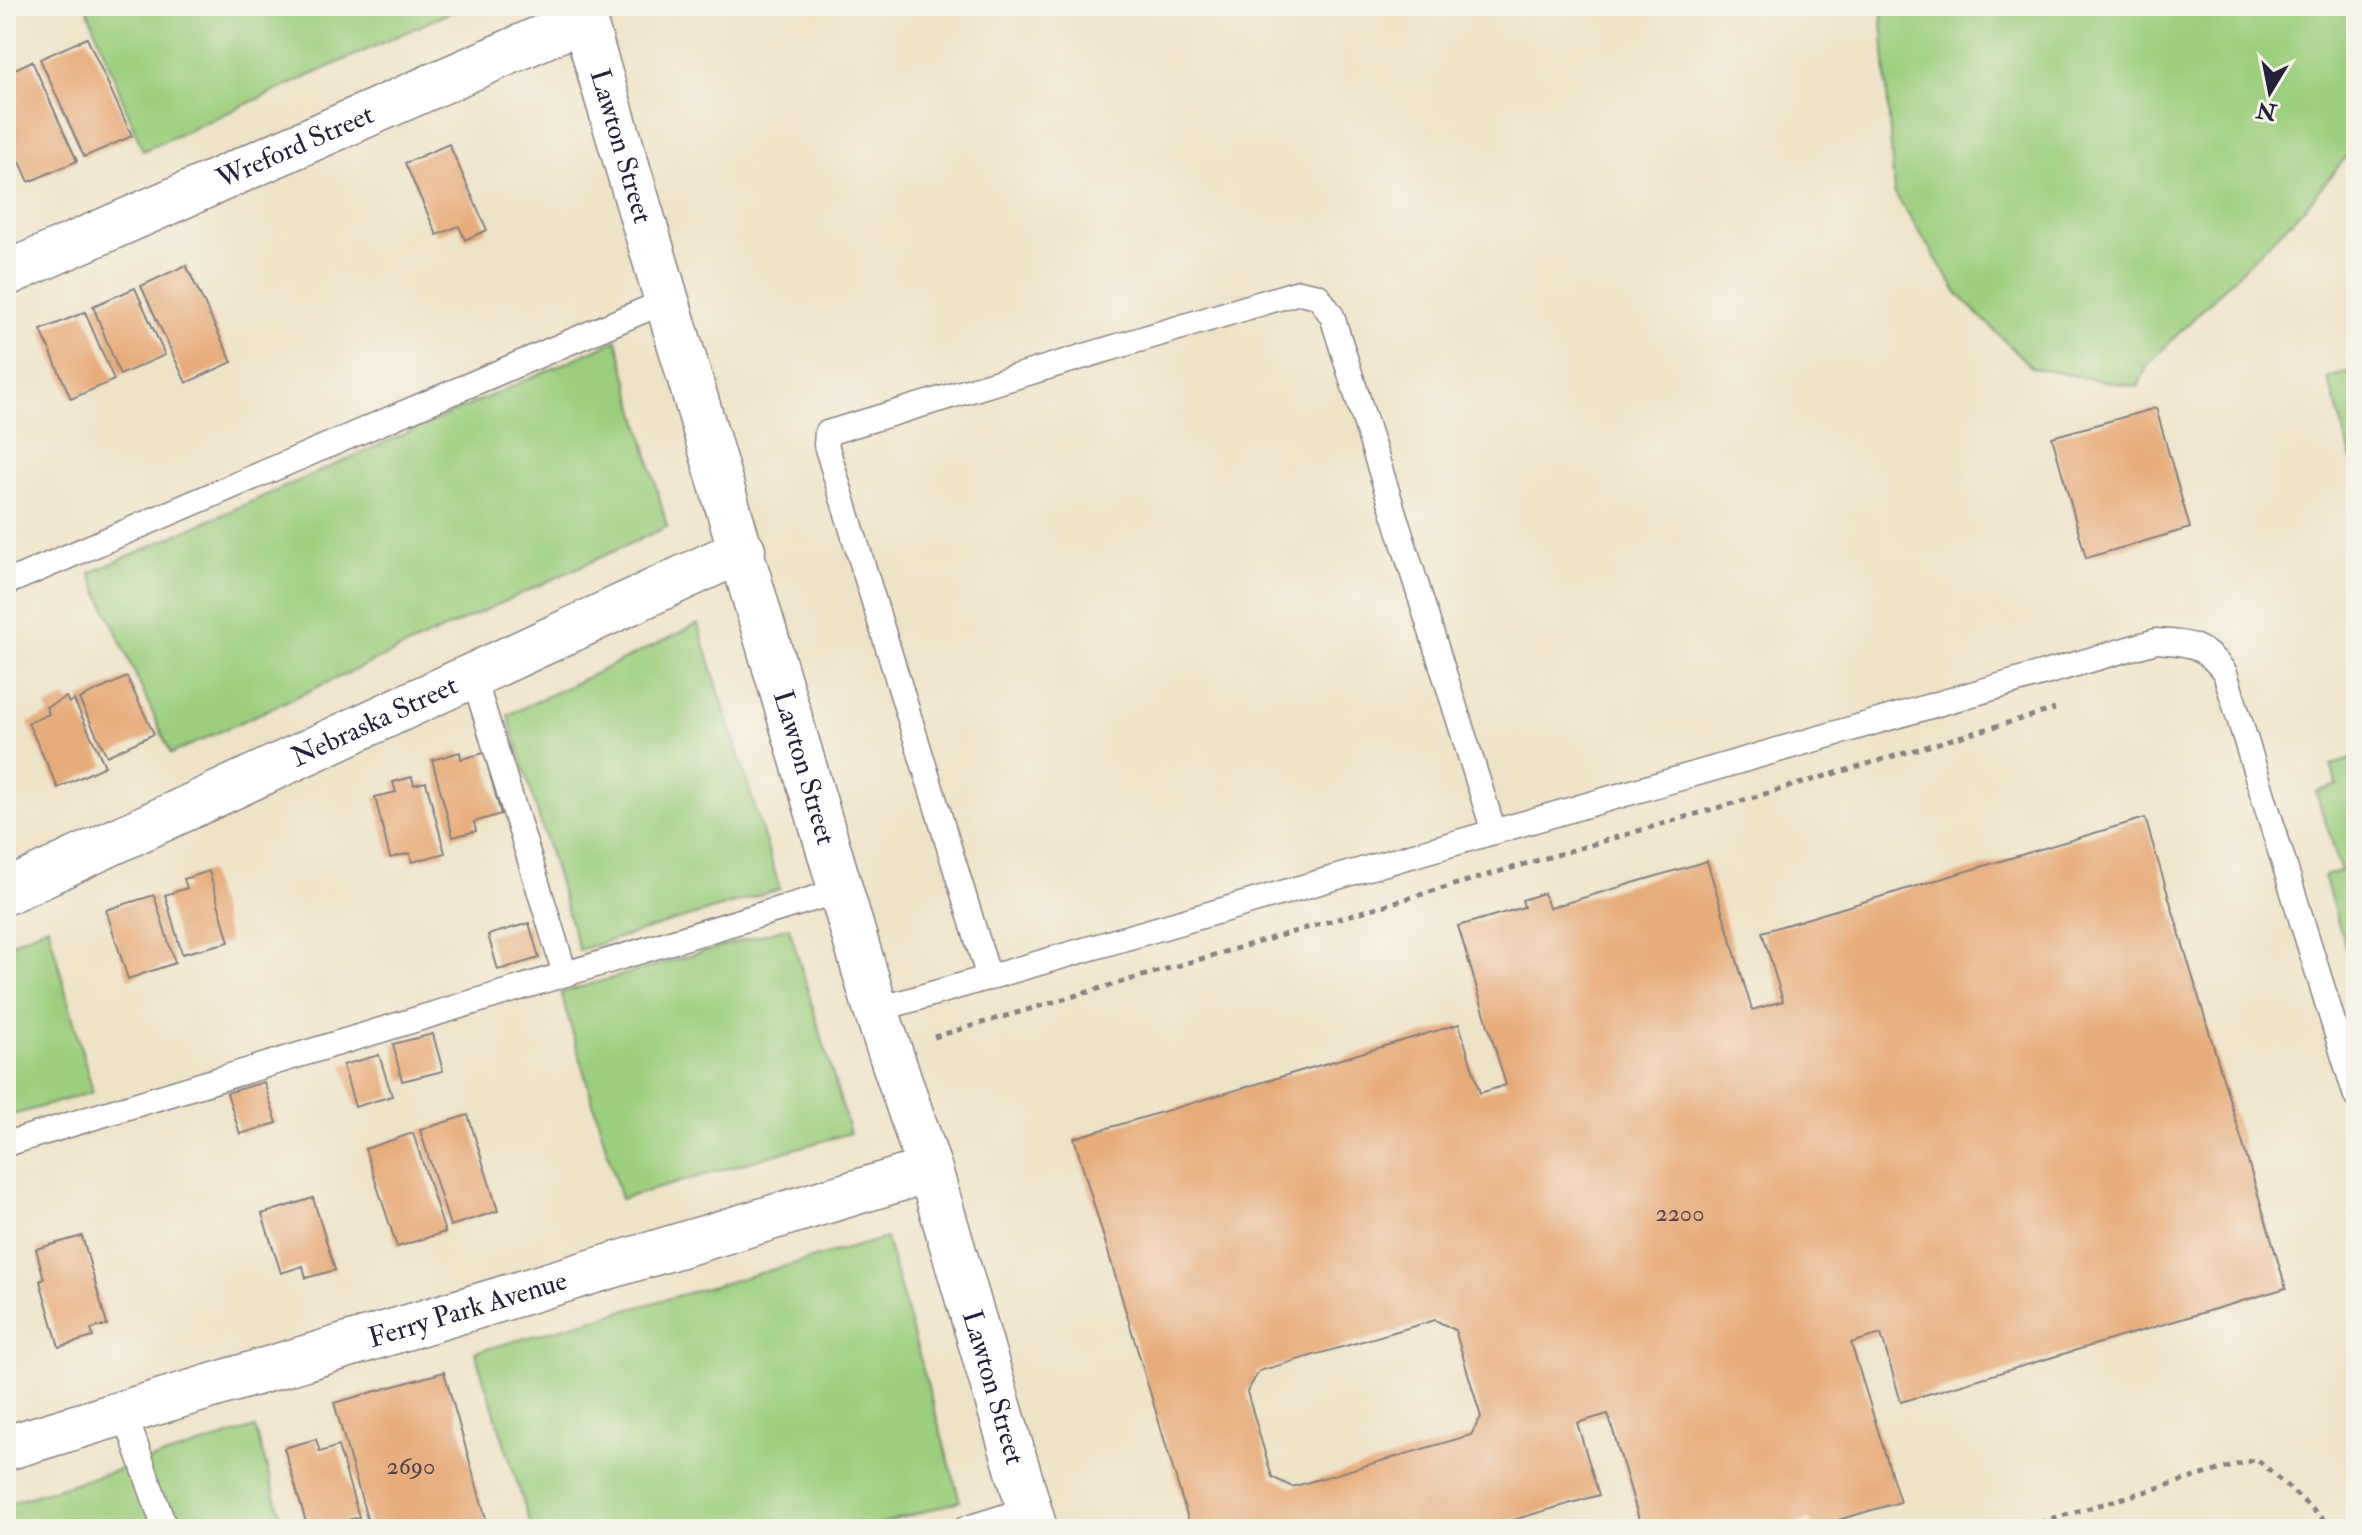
<svg xmlns="http://www.w3.org/2000/svg" width="2362" height="1535" font-family="'IM FELL Double Pica',serif">
	<style>
		.green { fill: #9bce7e; stroke: #5e785c; stroke-width: 2 }
		.building { fill: #e6ac7b; fill-rule: evenodd }
		.lines { fill: none; stroke-linecap: round; stroke-linejoin: round }
		.service-casing { stroke: #888281; stroke-width: 27 }
		.minor-casing { stroke: #888281; stroke-width: 47 }
		.path { stroke: #888281; stroke-width: 5; stroke-dasharray: 6 6; stroke-linecap: butt }
		.service { stroke: #fff; stroke-width: 24 }
		.minor { stroke: #fff; stroke-width: 44 }
		.labels { text-anchor: middle; dominant-baseline: central; stroke-width: 8; stroke-linejoin: round; paint-order: stroke }
		.number-label { font-size: 24px; fill: #53444b }
		.street-label { font-size: 28px; fill: #22223b; stroke: #f7f3e8 }
	</style>
	<rect width="100%" height="100%" fill="#f7f3e8"/>
	<filter id="ink" filterUnits="userSpaceOnUse"><feTurbulence type="fractalNoise" baseFrequency=".0125" numOctaves="2"/><feDisplacementMap in="SourceGraphic" scale="16" xChannelSelector="R" yChannelSelector="G"/><feConvolveMatrix kernelMatrix="1 2 1 2 8 2 1 2 1" color-interpolation-filters="sRGB"/></filter>
	<filter id="wash" filterUnits="userSpaceOnUse"><feTurbulence type="fractalNoise" baseFrequency=".006" numOctaves="4" result="noise"/><feDisplacementMap in="SourceGraphic" scale="32" xChannelSelector="R" yChannelSelector="G"/><feGaussianBlur stdDeviation="1.8" result="paint"/><feColorMatrix in="noise" values="0 0 0 0 0 0 0 0 0 0 0 0 0 0 0 0 0 1.4 0 .05"/><feComposite in="paint" operator="in"/></filter>
	<g filter="url(#wash)">
		<rect width="100%" height="100%" fill="#efe3c7"/>
		<g class="green">
			<polygon points="86,6 464,6 143,151"/>
			<polygon points="1881,6 2356,6 2356,145 2306,206 2148,364 2138,387 2032,368 1959,295 1894,192"/>
			<polygon points="617,340 667,527 171,754 90,573"/>
			<polygon points="2356,370 2356,473 2328,378"/>
			<polygon points="698,624 780,889 579,950 508,715"/>
			<polygon points="2356,758 2356,950 2347,953 2324,876 2341,871 2316,792 2337,785 2331,765"/>
			<polygon points="48,926 93,1092 6,1117 6,946"/>
			<polygon points="789,927 850,1133 621,1199 561,993"/>
			<polygon points="886,1238 960,1501 863,1529 532,1529 475,1352"/>
			<polygon points="255,1428 285,1529 6,1529 6,1504"/>
		</g>
		<g id="blocks">
			<g class="building">
				<polygon points="87,38 132,136 84,157 40,59"/>
				<polygon points="32,61 77,161 29,182 6,130 6,73"/>
				<polygon points="449,144 487,230 465,240 459,226 437,235 405,163"/>
				<polygon points="186,265 232,362 186,383 141,286"/>
				<polygon points="135,288 165,355 120,375 93,306"/>
				<polygon points="85,312 114,380 71,399 41,330"/>
				<polygon points="2156,408 2190,528 2086,558 2052,437"/>
				<polygon points="127,677 154,734 107,756 79,699"/>
				<polygon points="66,697 69,703 74,700 105,766 58,788 28,723 49,714 46,707"/>
				<polygon points="460,752 461,759 484,753 501,814 474,822 476,831 453,837 432,760"/>
				<polygon points="412,777 414,785 426,782 445,853 412,862 410,853 390,858 375,797 396,792 393,782"/>
				<path d="M2145,818L2286,1288L1901,1402L1881,1334L1851,1343L1900,1502L1838,1520L1840,1526L1828,1529H1813L1810,1520L1778,1529H1642L1608,1414L1577,1423L1599,1495L1482,1529H1191L1074,1138L1459,1024L1480,1093L1506,1085L1458,926L1524,907L1522,900L1544,893L1549,908L1707,861L1752,1010L1783,1001L1762,932ZM1435,1320L1455,1330L1481,1417L1471,1435L1292,1487L1272,1477L1247,1392L1259,1371Z"/>
				<polygon points="209,871 229,942 182,954 165,895 187,888 184,879"/>
				<polygon points="154,895 175,963 128,979 106,910"/>
				<polygon points="529,923 539,958 498,970 488,935"/>
				<polygon points="433,1034 443,1071 402,1081 393,1044"/>
				<polygon points="379,1055 392,1096 355,1107 343,1065"/>
				<polygon points="264,1082 277,1123 240,1134 227,1093"/>
				<polygon points="468,1115 498,1211 450,1226 420,1130"/>
				<polygon points="413,1133 445,1232 397,1247 365,1149"/>
				<polygon points="313,1198 335,1270 306,1278 303,1266 281,1273 262,1214"/>
				<polygon points="82,1236 107,1325 91,1329 93,1337 59,1347 40,1281 44,1279 36,1249"/>
				<polygon points="444,1372 489,1529 370,1529 334,1403"/>
				<polygon points="316,1439 320,1452 338,1446 359,1517 337,1523 339,1529 308,1529 284,1448"/>
			</g>
		</g>
	</g>
	<g filter="url(#ink)">
		<use href="#blocks" fill-opacity="0" stroke="#888281" stroke-width="2"/>
		<g class="lines">
			<defs>
				<g id="service">
					<polyline points="6,583 668,300"/>
					<polyline points="473,675 565,974"/>
					<polyline points="989,978 826,445 827,433 1299,292 1318,296 1332,316 1494,832"/>
					<path d="M876,1010L2156,641C2190,643 2204,644 2225,673L2356,1096"/>
					<polyline points="6,1144 842,890"/>
					<polyline points="124,1412 165,1529"/>
					<polyline points="965,1529 1029,1509"/>
				</g>
				<g id="minor">
					<path id="s1" d="M580,6L876,1010L930,1170L1035,1529"/>
					<path id="s2" d="M6,274L584,19"/>
					<path id="s3" d="M6,892L743,550"/>
					<path id="s4" d="M6,1448L930,1170"/>
				</g>
			</defs>
			<use href="#service" class="service-casing"/>
			<use href="#minor" class="minor-casing"/>
			<g class="path">
				<polyline points="934,1037 2055,709"/>
				<polyline points="2017,1529 2257,1459 2334,1529"/>
			</g>
			<use href="#service" class="service"/>
			<use href="#minor" class="minor"/>
		</g>
	</g>
	<g class="labels">
		<g class="number-label">
			<text x="1680" y="1213">2200</text>
			<text x="411" y="1466">2690</text>
		</g>
		<g class="street-label">
			<text stroke="none"><textPath href="#s2" startOffset="316">Wreford Street</textPath></text>
			<text stroke="none"><textPath href="#s1" startOffset="146">Lawton Street</textPath></text>
			<text stroke="none"><textPath href="#s3" startOffset="406">Nebraska Street</textPath></text>
			<text stroke="none"><textPath href="#s1" startOffset="794">Lawton Street</textPath></text>
			<text stroke="none"><textPath href="#s4" startOffset="482">Ferry Park Avenue</textPath></text>
			<text stroke="none"><textPath href="#s1" startOffset="1442">Lawton Street</textPath></text>
		</g>
	</g>
	<rect width="2362" height="1535" fill="none" stroke="#f7f3e8" stroke-width="32"/>
	<g transform="translate(2270 92) rotate(190)" stroke="#f7f3e8" stroke-width="6" paint-order="stroke">
	<path d="M0-6L14 30L0 20L-14 30Z" fill="#22223b"/>
	<text y="-12" font-size="22" font-weight="bold" text-anchor="middle" fill="#22223b">N</text>
	</g>
</svg>
